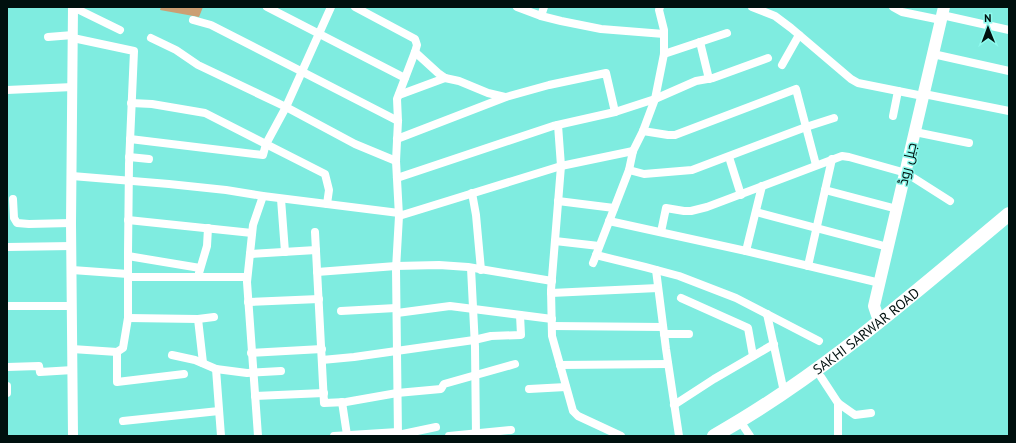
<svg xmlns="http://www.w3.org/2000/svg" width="1016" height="443" font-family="'PT Sans',Cairo,sans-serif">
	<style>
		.green { fill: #cb9f73 }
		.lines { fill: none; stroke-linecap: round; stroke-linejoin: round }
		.minor { stroke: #fff; stroke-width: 8 }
		.tertiary { stroke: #fff; stroke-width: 10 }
		.secondary { stroke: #fff; stroke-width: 12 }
		.trunk { stroke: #fff; stroke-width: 14 }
		.labels { text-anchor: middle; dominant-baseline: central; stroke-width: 3; stroke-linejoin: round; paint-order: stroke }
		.street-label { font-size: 14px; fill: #00100e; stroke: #8dfaed }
	</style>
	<rect width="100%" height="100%" fill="#7fece0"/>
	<polygon class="green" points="161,7 203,7 199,17 160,10"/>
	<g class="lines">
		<g class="minor">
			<polyline points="73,7 120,30"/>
			<polyline points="267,7 405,78"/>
			<polyline points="355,7 415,39 417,45 415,52 397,99 398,121 396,161 399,216 396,269 398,436"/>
			<polyline points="517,7 541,16 561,21 601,29 664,34"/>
			<polyline points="752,7 775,16 791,28 851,79 858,83 923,96"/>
			<polyline points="893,7 902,12 941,20"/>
			<polyline points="942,15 1009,30"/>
			<polyline points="541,16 544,7"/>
			<polyline points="193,20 211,25 398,121"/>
			<polyline points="48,37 73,35"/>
			<polyline points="151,38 176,50 198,65 286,107 355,144 396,161"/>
			<polyline points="700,42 709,79"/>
			<polyline points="415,52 438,73 445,78 459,81 488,93 505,97"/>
			<polyline points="664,54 727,33"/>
			<polyline points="933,54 1009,71"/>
			<polyline points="782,65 799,35"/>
			<polyline points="7,90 73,87"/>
			<polyline points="924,94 1009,111"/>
			<polyline points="399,95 445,78"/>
			<polyline points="131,103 152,104 205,113 325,174 329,190 327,204"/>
			<polyline points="893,116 898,91"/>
			<polyline points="558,125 561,166 551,290 552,336 573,411 578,416 621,436"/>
			<polyline points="643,131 668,135 675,135 796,89 816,165"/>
			<polyline points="915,132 969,143"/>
			<polyline points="130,139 263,155 266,144 286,107 331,7"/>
			<polyline points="397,139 506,97 549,85 606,73 615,112"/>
			<polyline points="129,157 149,159"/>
			<polyline points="729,157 741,195"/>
			<polyline points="629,170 644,174 692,170 806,127 834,118"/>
			<polyline points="72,176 169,184 226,190 263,196 399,213"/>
			<polyline points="397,178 553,126 615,112 655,99 696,81 713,78 768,58"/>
			<polyline points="825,190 897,209"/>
			<polyline points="472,193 476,215 481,270"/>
			<polyline points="13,199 14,218 17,223 29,224 71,223"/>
			<polyline points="281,199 285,252"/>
			<polyline points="558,201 614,208"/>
			<polyline points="756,212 888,247"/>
			<polyline points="399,216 561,166 633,151"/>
			<polyline points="128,220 252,233"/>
			<polyline points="609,221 746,251 880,283"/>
			<polyline points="315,232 324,403 346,402 397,393 441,389 444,384 515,364"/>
			<polyline points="661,232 666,208 684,211 691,211 707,207 842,156 849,157 906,173 950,201"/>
			<polyline points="555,241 599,246"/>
			<polyline points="7,247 72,246"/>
			<polyline points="746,251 762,186"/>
			<polyline points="250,254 316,250"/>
			<polyline points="596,255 645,267 679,276 736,298 819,341"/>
			<polyline points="128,256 200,268"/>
			<polyline points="593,263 629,170 633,151 643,131 655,99 664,54 664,30 659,10 660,7"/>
			<polyline points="808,266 832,159"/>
			<polyline points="471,268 475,347 476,436"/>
			<polyline points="72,270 128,274"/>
			<polyline points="656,270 666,349 679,436"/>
			<polyline points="317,272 396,266 439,265 468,267 552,281"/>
			<polyline points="199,273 207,246 208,228"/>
			<polyline points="128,277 247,277"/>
			<polyline points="551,293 658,288"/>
			<polyline points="681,298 748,328 753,356"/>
			<polyline points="248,302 319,299"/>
			<polyline points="7,306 72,306"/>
			<polyline points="341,311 396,308"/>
			<polyline points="397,313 450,306 552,319"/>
			<polyline points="767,314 784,392"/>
			<polyline points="128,318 198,319 214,317"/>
			<polyline points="198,319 203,363"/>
			<polyline points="552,326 663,327"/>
			<polyline points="664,334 689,334"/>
			<polyline points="72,349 117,352 123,348 128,318 128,252 129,164 134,51 73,38"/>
			<polyline points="117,352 117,382 184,374"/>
			<polyline points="251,353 322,349"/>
			<polyline points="172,355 195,360 216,369 247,373 281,371"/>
			<polyline points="322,360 354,357 474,340 491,336 521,335 520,315"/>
			<polyline points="560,365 668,364"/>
			<polyline points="7,367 39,366 40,372 73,370"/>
			<polyline points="216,369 221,436"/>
			<polyline points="821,377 838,403 855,415 871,413"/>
			<polyline points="7,386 7,393"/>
			<polyline points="529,389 566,387"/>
			<polyline points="255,396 324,393"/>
			<polyline points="342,402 347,435"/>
			<polyline points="838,403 838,436"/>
			<polyline points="674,405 714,379 774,344"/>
			<polyline points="123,421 219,411"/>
			<polyline points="744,427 750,436"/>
			<polyline points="398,435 436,427"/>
			<polyline points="258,436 247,282 253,225 263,196"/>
			<polyline points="334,436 398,432"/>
			<polyline points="449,436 511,430"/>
		</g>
		<polyline class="tertiary" points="73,7 71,223 73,436"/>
		<polyline class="secondary" points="882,320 877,315 874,306 944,7"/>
		<path class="trunk" id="s1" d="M714,436C821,376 914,293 1009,214"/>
	</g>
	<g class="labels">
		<g class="street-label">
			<text transform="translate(907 164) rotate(-77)">جیل روڈ</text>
			<text stroke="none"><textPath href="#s1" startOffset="185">SAKHI SARWAR ROAD</textPath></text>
		</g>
	</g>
	<rect width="1016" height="443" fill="none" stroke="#00100e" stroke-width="16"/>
	<g transform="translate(988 28) rotate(359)" stroke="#8dfaed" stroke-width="3" paint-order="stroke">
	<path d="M0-3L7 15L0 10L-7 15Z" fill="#00100e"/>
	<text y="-6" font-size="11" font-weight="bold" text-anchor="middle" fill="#00100e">N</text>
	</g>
</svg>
